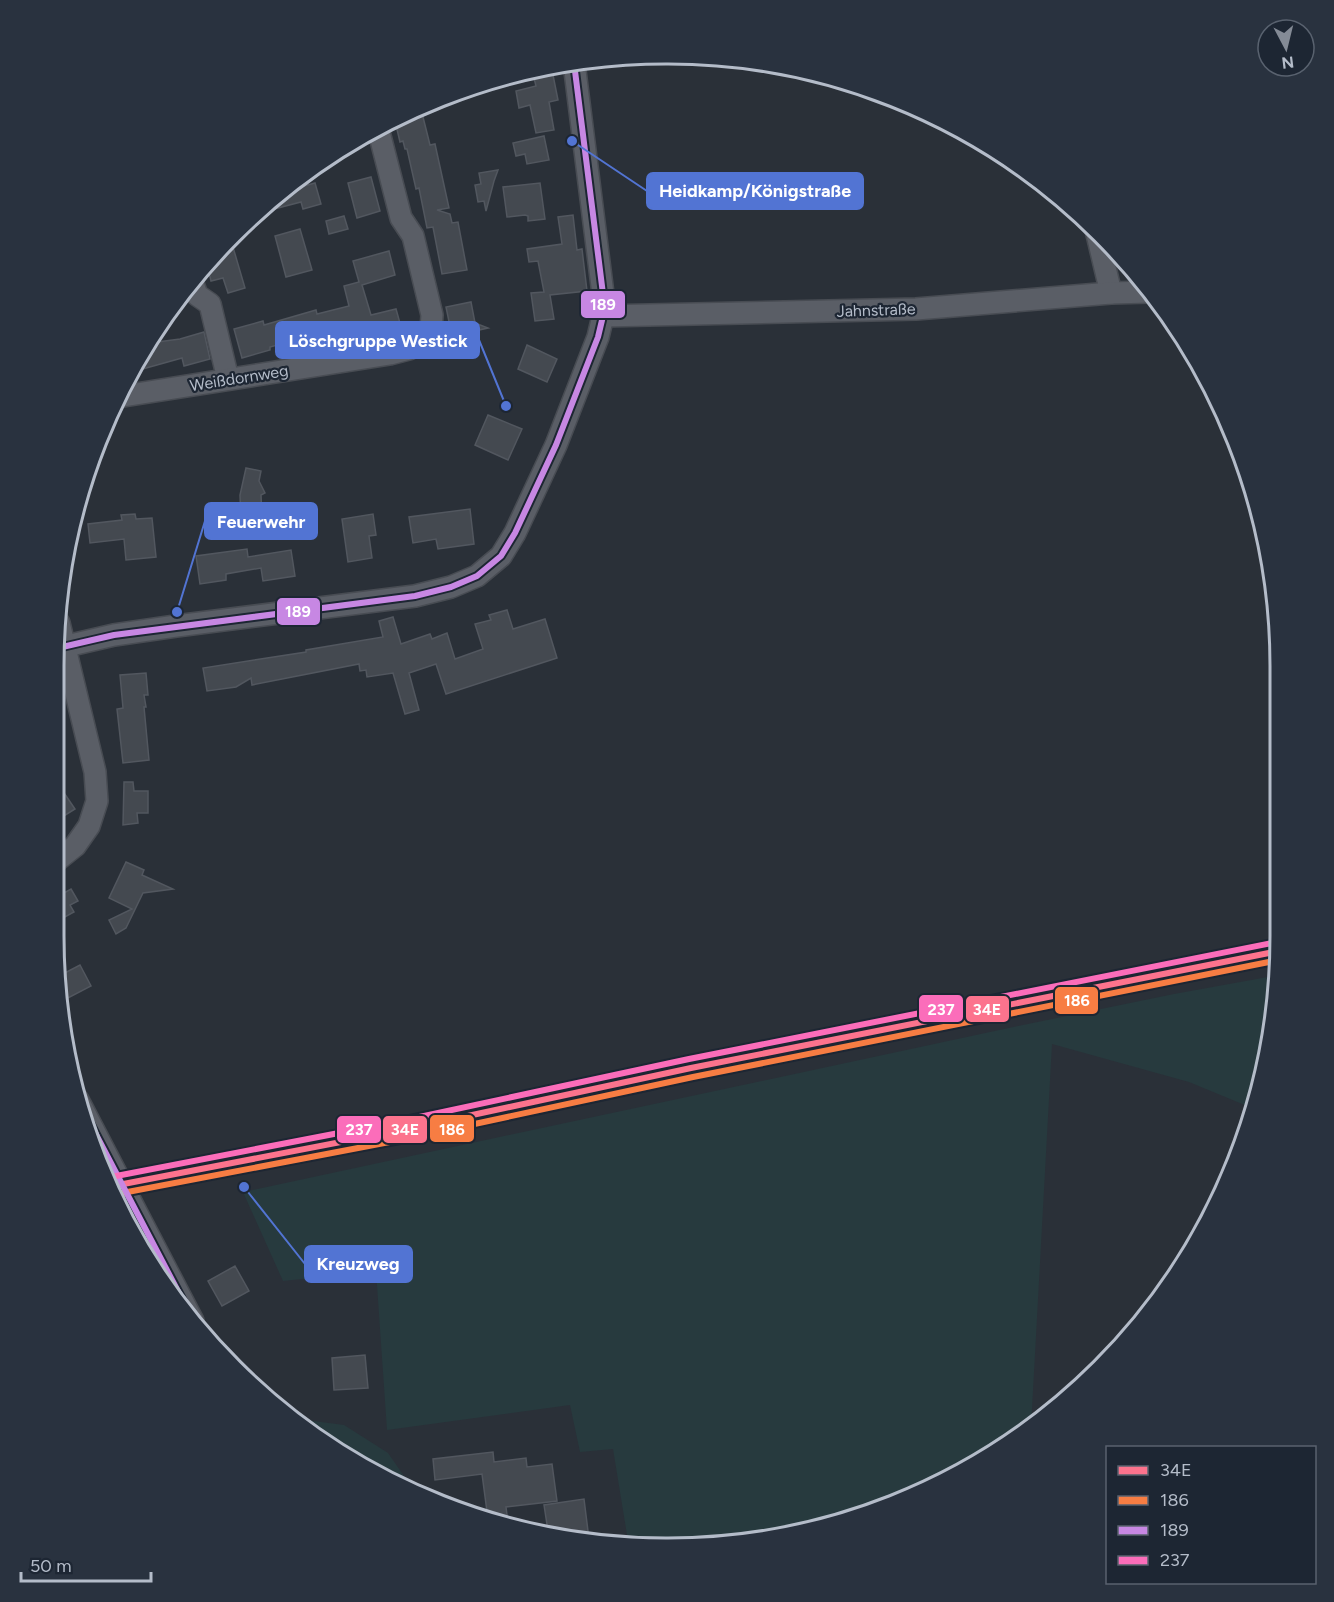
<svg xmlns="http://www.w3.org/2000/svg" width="1334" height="1602" font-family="Figtree,sans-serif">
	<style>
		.green { fill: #273a3e }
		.building { fill: #444950; stroke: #52575f; stroke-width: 1.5 }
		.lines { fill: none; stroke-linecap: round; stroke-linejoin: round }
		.minor-casing { stroke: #484c53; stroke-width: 24 }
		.minor { stroke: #5a5e66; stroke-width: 21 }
		.bus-1-casing { stroke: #1d2633; stroke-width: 10 }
		.bus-2-casing { stroke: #1d2633; stroke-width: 10 }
		.bus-3-casing { stroke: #1d2633; stroke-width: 10 }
		.bus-4-casing { stroke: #1d2633; stroke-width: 10 }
		.bus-1 { stroke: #fc738d; stroke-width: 6 }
		.bus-2 { stroke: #f77d43; stroke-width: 6 }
		.bus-3 { stroke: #c787e3; stroke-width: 6 }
		.bus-4 { stroke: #fb6dba; stroke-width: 6 }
		.labels { text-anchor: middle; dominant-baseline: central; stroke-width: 4.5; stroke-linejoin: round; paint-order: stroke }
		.street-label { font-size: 16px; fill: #b4bcc9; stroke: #1d2633 }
		.rim { fill: none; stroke: #b4bcc9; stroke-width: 3 }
		.leader { fill: none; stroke: #5274d3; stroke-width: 2 }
		.callout-dot { fill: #5274d3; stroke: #1d2633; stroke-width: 2 }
		.callout { fill: #5274d3; stroke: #5274d3; stroke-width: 2 }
		.callout-label { font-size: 18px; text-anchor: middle; font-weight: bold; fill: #fff }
		.line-badge { stroke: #1d2633; stroke-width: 2 }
		.badge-label { font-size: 16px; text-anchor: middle; font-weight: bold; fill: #fff }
	</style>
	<rect width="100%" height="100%" fill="#2a3038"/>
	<g class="green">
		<polygon points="1279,975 1252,1108 1189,1082 1052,1044 1031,1427 902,1501 747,1543 629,1547 613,1449 580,1452 570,1405 387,1430 376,1271 283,1281 243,1192 1023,1025 1174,994"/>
		<polygon points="298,1419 344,1425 388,1453 406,1479 406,1484 327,1445"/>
	</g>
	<g class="building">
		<polygon points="552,70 558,100 549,102 554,130 536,133 530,105 519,108 516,91 536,86 533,74"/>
		<polygon points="421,109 430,145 435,144 449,208 437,210 450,214 452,223 458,222 467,270 442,274 433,227 427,228 419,188 416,189 407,149 405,149 403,141 400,142 395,121 412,112"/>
		<polygon points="544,136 549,160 527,164 525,154 516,156 513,143"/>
		<polygon points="498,170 494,181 486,211 484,201 478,202 475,185 481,184 479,173"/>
		<polygon points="371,177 380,211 357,218 348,183"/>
		<polygon points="296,182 297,188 315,183 321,204 303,209 301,202 259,213"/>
		<polygon points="540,183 545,219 528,221 528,216 525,215 507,217 503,187"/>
		<polygon points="573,215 577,250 582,249 587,291 550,295 554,319 535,321 531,293 544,292 538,261 529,262 527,249 562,244 558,217"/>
		<polygon points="344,216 348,229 329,234 326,221"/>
		<polygon points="300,229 312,270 286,277 275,236"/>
		<polygon points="230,237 245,288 228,293 223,278 211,281 207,264"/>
		<polygon points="389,251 395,275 362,285 371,315 396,309 403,334 378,340 375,330 303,351 299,339 270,347 270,350 242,358 234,329 263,321 264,325 316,310 317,314 349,306 344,286 359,282 353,261"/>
		<polygon points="471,302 475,323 488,328 452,336 446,307"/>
		<polygon points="204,332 210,359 184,366 182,358 132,372 150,343 180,339"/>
		<polygon points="527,345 557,359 547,382 518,369"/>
		<polygon points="488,415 522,429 508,460 475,445"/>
		<polygon points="246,468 261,471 259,481 265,493 261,495 262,518 241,520 240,495"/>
		<polygon points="470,509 474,544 438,549 436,539 413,543 409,517"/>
		<polygon points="135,514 136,519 152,518 156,557 126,560 124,539 90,543 88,524 122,520 121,515"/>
		<polygon points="373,514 376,535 369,536 372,558 348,562 342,519"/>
		<polygon points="247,549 248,557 291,550 295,576 263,581 261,568 226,574 226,580 200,584 196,556"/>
		<polygon points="507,610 513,629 545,619 557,658 446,694 436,664 409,673 419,710 405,714 393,673 367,677 366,670 360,671 359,664 252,685 251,678 236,687 207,691 203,668 306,652 306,650 383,637 379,621 393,617 401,644 430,634 432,639 447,633 455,659 483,649 475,624 491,620 489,615"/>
		<polygon points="146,673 148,695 144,695 146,707 144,707 149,760 123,763 117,709 123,708 120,675"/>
		<polygon points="56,781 75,809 56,821"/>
		<polygon points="124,782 133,782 134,791 148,791 148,813 137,813 138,823 123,825"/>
		<polygon points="126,862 144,870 142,875 173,889 143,893 126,928 116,934 109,920 132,909 109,898"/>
		<polygon points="71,889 78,901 70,905 74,912 54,923 55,898"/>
		<polygon points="80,965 91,986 66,999 61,990 59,976"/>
		<polygon points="235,1266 249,1291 222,1306 208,1281"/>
		<polygon points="365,1355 368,1388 334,1390 332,1358"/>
		<polygon points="493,1452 494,1462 526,1458 527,1467 552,1464 557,1501 506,1507 508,1523 488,1519 482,1474 435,1480 433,1459"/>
		<polygon points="584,1499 589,1539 548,1531 544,1505"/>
	</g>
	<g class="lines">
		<defs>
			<g id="minor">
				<polyline points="1096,230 1111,293"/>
				<polyline points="192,281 197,295 210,304 228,379"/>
				<polyline points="603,316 916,309 1111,293 1149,292"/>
				<polyline points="117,397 390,354 409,349 422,341 431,330 432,315 413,236 401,218 380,136 376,131"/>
				<polyline points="58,648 114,635 176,626 415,596 451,587 477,576 501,556 515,533 556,445 598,337 603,316 603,294 574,63"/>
				<polyline points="55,862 75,846 89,826 97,801 95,772 59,623"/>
				<polyline points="78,1100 193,1321"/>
				<polyline points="113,1186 398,1131 691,1068 1279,951"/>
			</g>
		</defs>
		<use href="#minor" class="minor-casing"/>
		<use href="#minor" class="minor"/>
		<defs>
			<polyline id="bus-1" points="113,1186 398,1131 691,1068 1279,951"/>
			<g id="bus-2">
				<polyline points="115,1188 157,1271"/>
				<polyline points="117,1194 400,1140 693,1077 1279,960"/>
			</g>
			<g id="bus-3">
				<polyline points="58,648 114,635 415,596 451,587 477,576 501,556 515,533 556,445 598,337 603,316 603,294 574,63"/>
				<polyline points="78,1100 193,1320"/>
			</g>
			<polyline id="bus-4" points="111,1177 396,1122 689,1059 1277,942"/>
		</defs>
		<use href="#bus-1" class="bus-1-casing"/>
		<use href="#bus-2" class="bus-2-casing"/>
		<use href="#bus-3" class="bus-3-casing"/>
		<use href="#bus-4" class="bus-4-casing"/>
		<use href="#bus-1" class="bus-1"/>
		<use href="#bus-2" class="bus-2"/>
		<use href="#bus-3" class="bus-3"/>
		<use href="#bus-4" class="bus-4"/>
	</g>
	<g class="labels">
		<g class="street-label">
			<text transform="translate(876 310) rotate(-2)">Jahnstraße</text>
			<text transform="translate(239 378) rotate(-9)">Weißdornweg</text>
		</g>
	</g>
	<path d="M0 0H1334V1602H0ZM666 64H668A602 602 0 0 1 1270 666V936A602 602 0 0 1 668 1538H666A602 602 0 0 1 64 936V666A602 602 0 0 1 666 64Z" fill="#29323f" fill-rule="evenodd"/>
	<path class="rim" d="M666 64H668A602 602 0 0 1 1270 666V936A602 602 0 0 1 668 1538H666A602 602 0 0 1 64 936V666A602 602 0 0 1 666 64Z"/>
	<path class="leader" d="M572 141L647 191M506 406L479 340M177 612L205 521M244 1187L305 1264"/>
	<g class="callout-dot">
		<circle cx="572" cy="141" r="6"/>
		<circle cx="506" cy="406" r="6"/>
		<circle cx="177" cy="612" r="6"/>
		<circle cx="244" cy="1187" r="6"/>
	</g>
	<g class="callout">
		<rect x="647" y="173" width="216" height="36" rx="6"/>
		<rect x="276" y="322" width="203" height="36" rx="6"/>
		<rect x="205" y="503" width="112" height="36" rx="6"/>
		<rect x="305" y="1246" width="107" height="36" rx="6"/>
	</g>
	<g class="callout-label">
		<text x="755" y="197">Heidkamp/Königstraße</text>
		<text x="378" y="347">Löschgruppe Westick</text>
		<text x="261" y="528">Feuerwehr</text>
		<text x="358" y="1270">Kreuzweg</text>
	</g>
	<g class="line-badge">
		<rect x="580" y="290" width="46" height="29" rx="6" fill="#c787e3"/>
		<rect x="276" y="597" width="45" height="29" rx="6" fill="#c787e3"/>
		<rect x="1054" y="986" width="45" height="29" rx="6" fill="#f77d43"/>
		<rect x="918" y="994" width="46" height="29" rx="6" fill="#fb6dba"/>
		<rect x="965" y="995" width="45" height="28" rx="6" fill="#fc738d"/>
		<rect x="429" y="1114" width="46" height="29" rx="6" fill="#f77d43"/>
		<rect x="336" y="1115" width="46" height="29" rx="6" fill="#fb6dba"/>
		<rect x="382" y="1115" width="46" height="29" rx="6" fill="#fc738d"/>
	</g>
	<g class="badge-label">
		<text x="603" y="310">189</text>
		<text x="298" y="617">189</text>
		<text x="1077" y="1006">186</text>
		<text x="941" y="1015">237</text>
		<text x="987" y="1015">34E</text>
		<text x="452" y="1135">186</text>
		<text x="359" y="1135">237</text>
		<text x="405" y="1135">34E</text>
	</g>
	<rect x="1106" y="1446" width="210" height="138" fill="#1d2633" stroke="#59626f" stroke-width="1.5"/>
	<rect x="1118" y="1466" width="30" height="9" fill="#fc738d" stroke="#59626f" stroke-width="1.5"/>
	<text x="1160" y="1476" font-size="18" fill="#b4bcc9">34E</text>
	<rect x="1118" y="1496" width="30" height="9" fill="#f77d43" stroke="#59626f" stroke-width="1.5"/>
	<text x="1160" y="1506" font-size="18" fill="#b4bcc9">186</text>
	<rect x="1118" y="1526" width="30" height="9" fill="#c787e3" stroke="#59626f" stroke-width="1.5"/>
	<text x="1160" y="1536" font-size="18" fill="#b4bcc9">189</text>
	<rect x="1118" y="1556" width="30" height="9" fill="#fb6dba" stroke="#59626f" stroke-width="1.5"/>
	<text x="1160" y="1566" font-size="18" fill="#b4bcc9">237</text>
	<g transform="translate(1286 48) rotate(173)"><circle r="28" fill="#1d2633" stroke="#59626f" stroke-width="1.5"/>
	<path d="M0-4.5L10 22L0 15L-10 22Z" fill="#848b96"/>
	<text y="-9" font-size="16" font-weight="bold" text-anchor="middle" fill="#b4bcc9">N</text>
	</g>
	<path d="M21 1572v9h130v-9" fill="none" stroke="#b4bcc9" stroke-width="3"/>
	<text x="30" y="1572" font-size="18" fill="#b4bcc9" stroke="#1d2633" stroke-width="4.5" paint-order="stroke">50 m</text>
</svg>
